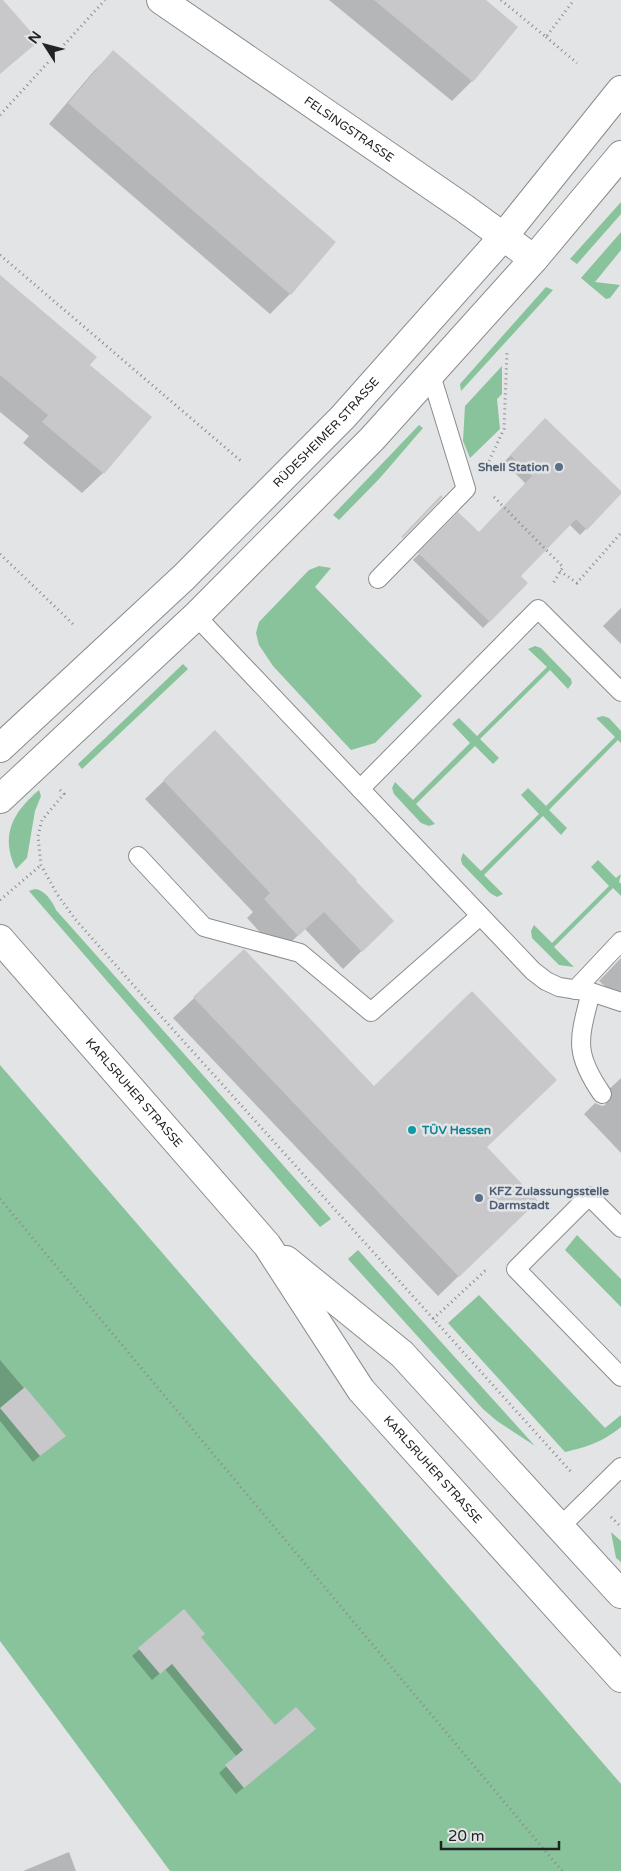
<svg xmlns="http://www.w3.org/2000/svg" width="621" height="1871" font-family="'Varela Round',sans-serif">
	<style>
		.green { fill: #88c39c }
		.shadow { fill: #0003 }
		.building { fill: #c8c8cb }
		.lines { fill: none; stroke-linecap: round; stroke-linejoin: round }
		.lane-casing { stroke: #8b8c8e; stroke-width: 20 }
		.street-casing { stroke: #8b8c8e; stroke-width: 30 }
		.secondary-casing { stroke: #8b8c8e; stroke-width: 30 }
		.primary-casing { stroke: #8b8c8e; stroke-width: 30 }
		.path { stroke: #8b8b8d; stroke-width: 3; stroke-dasharray: 1 4; stroke-linecap: butt }
		.lane { stroke: #fff; stroke-width: 18 }
		.street { stroke: #fff; stroke-width: 28 }
		.secondary { stroke: #fff; stroke-width: 28 }
		.primary { stroke: #fff; stroke-width: 28 }
		.service-dot { fill: #5c6f8a; stroke: #e3e4e6; stroke-width: 2 }
		.culture-dot { fill: #0f9aa8; stroke: #e3e4e6; stroke-width: 2 }
		.labels { text-anchor: middle; dominant-baseline: central; stroke-width: 5; stroke-linejoin: round; paint-order: stroke }
		.street-label { font-size: 12px; fill: #232324; stroke: #e3e4e6 }
		.service-label { font-size: 12px; font-weight: bold; fill: #4e5e75; stroke: #e3e4e6; text-anchor: end }
		.culture-label { font-size: 12px; font-weight: bold; fill: #0d838f; stroke: #e3e4e6; text-anchor: start }
	</style>
	<rect width="100%" height="100%" fill="#e3e4e6"/>
	<g class="green">
		<polygon points="621,202 621,214 577,264 570,259"/>
		<polygon points="621,232 621,250 595,282 620,285 610,298 606,299 581,278"/>
		<polygon points="546,287 553,290 461,391 460,384"/>
		<polygon points="502,366 502,394 497,399 500,429 470,458 463,441 465,406"/>
		<polygon points="419,425 423,428 380,478 339,520 333,515"/>
		<polygon points="319,566 331,568 315,587 422,696 375,743 351,750 273,666 259,645 256,633 259,622 309,570"/>
		<polygon points="535,646 541,648 571,679 572,683 568,689 550,670 480,739 499,758 493,764 475,746 416,804 435,824 429,826 421,823 394,794 392,788 395,782 413,800 470,743 452,724 459,718 477,736 547,667 528,649"/>
		<polygon points="183,664 188,669 82,769 78,764"/>
		<polygon points="603,716 609,718 621,731 621,743 618,740 549,810 567,828 561,835 543,816 484,875 503,894 497,897 490,893 462,864 461,859 463,853 481,871 539,814 521,795 528,788 546,806 615,737 596,718"/>
		<path d="M39,790L41,796L35,811L27,858L16,869C0,836 12,813 39,790Z"/>
		<polygon points="598,860 616,878 621,874 619,882 621,884 621,896 613,888 554,947 574,967 559,965 532,938 531,931 534,925 552,943 609,886 591,867"/>
		<path d="M35,889C45,890 52,901 56,910L331,1219L320,1227L29,891Z"/>
		<polygon points="0,1065 621,1784 621,1871 170,1871 0,1641"/>
		<polygon points="577,1235 621,1279 621,1307 565,1250"/>
		<polygon points="358,1250 535,1446 497,1421 483,1409 348,1259"/>
		<path d="M479,1295L605,1428L621,1415V1427C602,1442 588,1447 565,1452L448,1323Z"/>
		<polygon points="611,1532 621,1541 621,1562 616,1558"/>
	</g>
	<g class="shadow">
		<polygon points="329,0 483,0 472,81 452,101"/>
		<polygon points="113,52 290,294 270,314 49,124 93,72"/>
		<polygon points="0,277 88,365 103,473 82,493 23,443 29,436 0,412"/>
		<polygon points="545,420 621,493 580,535 569,524 519,576 526,583 483,628 413,560 459,514 479,533 526,484 504,462"/>
		<polygon points="621,608 621,644 603,626"/>
		<polygon points="215,732 374,939 343,969 305,929 279,953 247,918 253,912 145,799"/>
		<polygon points="244,951 374,1087 485,1148 516,1221 438,1296 173,1018"/>
		<polygon points="621,958 621,1000 599,981"/>
		<polygon points="621,1078 621,1153 584,1114 595,1103 602,1106 605,1105 607,1101 604,1094"/>
		<polygon points="0,1360 64,1435 33,1462 0,1421"/>
		<polygon points="184,1611 200,1637 274,1727 307,1736 236,1794 219,1773 237,1757 165,1669 152,1680 132,1656"/>
		<polygon points="69,1852 76,1871 23,1871"/>
	</g>
	<g class="building">
		<polygon points="0,0 3,0 39,41 0,74"/>
		<polygon points="374,0 486,0 518,27 473,82"/>
		<polygon points="113,50 336,242 291,295 68,103"/>
		<polygon points="0,275 97,357 90,365 152,417 104,474 42,422 48,415 0,375"/>
		<polygon points="545,418 621,491 621,494 587,530 576,519 521,576 528,583 490,622 418,553 458,512 479,532 532,476 510,455"/>
		<polygon points="441,495 443,497 403,538 401,537"/>
		<polygon points="215,730 357,880 356,881 394,921 362,952 324,912 298,936 264,899 270,893 163,780"/>
		<polygon points="244,949 374,1086 472,991 557,1080 487,1147 538,1201 459,1277 193,997"/>
		<polygon points="25,1387 66,1436 40,1456 0,1408"/>
		<polygon points="184,1609 205,1634 201,1637 275,1725 296,1707 316,1729 244,1788 225,1765 243,1750 172,1664 160,1674 138,1648"/>
	</g>
	<g class="lines">
		<defs>
			<g id="lane">
				<polyline points="378,579 466,489 431,375"/>
				<polyline points="196,616 533,971 546,981 559,987 591,992 621,1002"/>
				<polyline points="360,789 538,609 621,692"/>
				<polyline points="138,856 204,927 300,953 371,1012 480,916"/>
				<polyline points="575,990 621,941"/>
				<path d="M591,992C579,1039 573,1052 602,1094"/>
				<polyline points="621,1228 589,1196 516,1269 621,1377"/>
				<polyline points="560,1527 621,1467"/>
			</g>
			<g id="street">
				<path id="s1" d="M161,0L464,208L534,259"/>
			</g>
			<g id="secondary">
				<path id="s2" d="M0,748L184,577L343,417L503,237L621,90"/>
				<polyline points="0,799 196,616 372,439 534,259 621,155"/>
			</g>
			<g id="primary">
				<path id="s3" d="M0,939L267,1245L361,1390L621,1678"/>
				<polyline points="286,1260 402,1354 621,1594"/>
			</g>
		</defs>
		<use href="#lane" class="lane-casing"/>
		<use href="#street" class="street-casing"/>
		<use href="#secondary" class="secondary-casing"/>
		<use href="#primary" class="primary-casing"/>
		<g class="path">
			<polyline points="501,0 546,37 574,0"/>
			<polyline points="546,37 577,63"/>
			<polyline points="0,115 105,0"/>
			<polyline points="0,255 241,461"/>
			<polyline points="489,461 504,429 507,352"/>
			<polyline points="494,497 563,567 552,585"/>
			<polyline points="0,554 73,624"/>
			<polyline points="560,571 577,583 621,533"/>
			<polyline points="60,790 64,794 42,820 38,836 41,865 57,894 75,919 150,1004 572,1473"/>
			<polyline points="0,900 41,865"/>
			<polyline points="0,1199 562,1871"/>
			<polyline points="433,1319 485,1271 488,1271"/>
			<polyline points="611,1517 621,1527"/>
		</g>
		<use href="#lane" class="lane"/>
		<use href="#street" class="street"/>
		<use href="#secondary" class="secondary"/>
		<use href="#primary" class="primary"/>
	</g>
	<g class="service-dot">
		<circle cx="559" cy="467" r="5"/>
		<circle cx="479" cy="1198" r="5"/>
	</g>
	<circle class="culture-dot" cx="412" cy="1130" r="5"/>
	<g class="labels">
		<g class="street-label">
			<text stroke="none"><textPath href="#s1" startOffset="228">FELSINGSTRASSE</textPath></text>
			<text stroke="none"><textPath href="#s2" startOffset="454">RÜDESHEIMER STRASSE</textPath></text>
			<text stroke="none"><textPath href="#s3" startOffset="204">KARLSRUHER STRASSE</textPath></text>
			<text stroke="none"><textPath href="#s3" startOffset="686">KARLSRUHER STRASSE</textPath></text>
		</g>
		<g class="service-label">
			<text x="549" y="467">Shell Station</text>
			<text x="489" y="1191" text-anchor="start">KFZ Zulassungsstelle<tspan x="489" dy="14">Darmstadt</tspan></text>
		</g>
		<g class="culture-label">
			<text x="422" y="1130">TÜV Hessen</text>
		</g>
	</g>
	<g transform="translate(45 45) rotate(306)" stroke="#e3e4e6" stroke-width="4" paint-order="stroke">
	<path d="M0-4L9 19L0 12L-9 19Z" fill="#232324"/>
	<text y="-8" font-size="14" font-weight="bold" text-anchor="middle" fill="#232324">N</text>
	</g>
	<path d="M441 1841v8h118v-8" fill="none" stroke="#232324" stroke-width="2.5"/>
	<text x="448" y="1841" font-size="15" fill="#232324" stroke="#e3e4e6" stroke-width="4" paint-order="stroke">20 m</text>
</svg>
